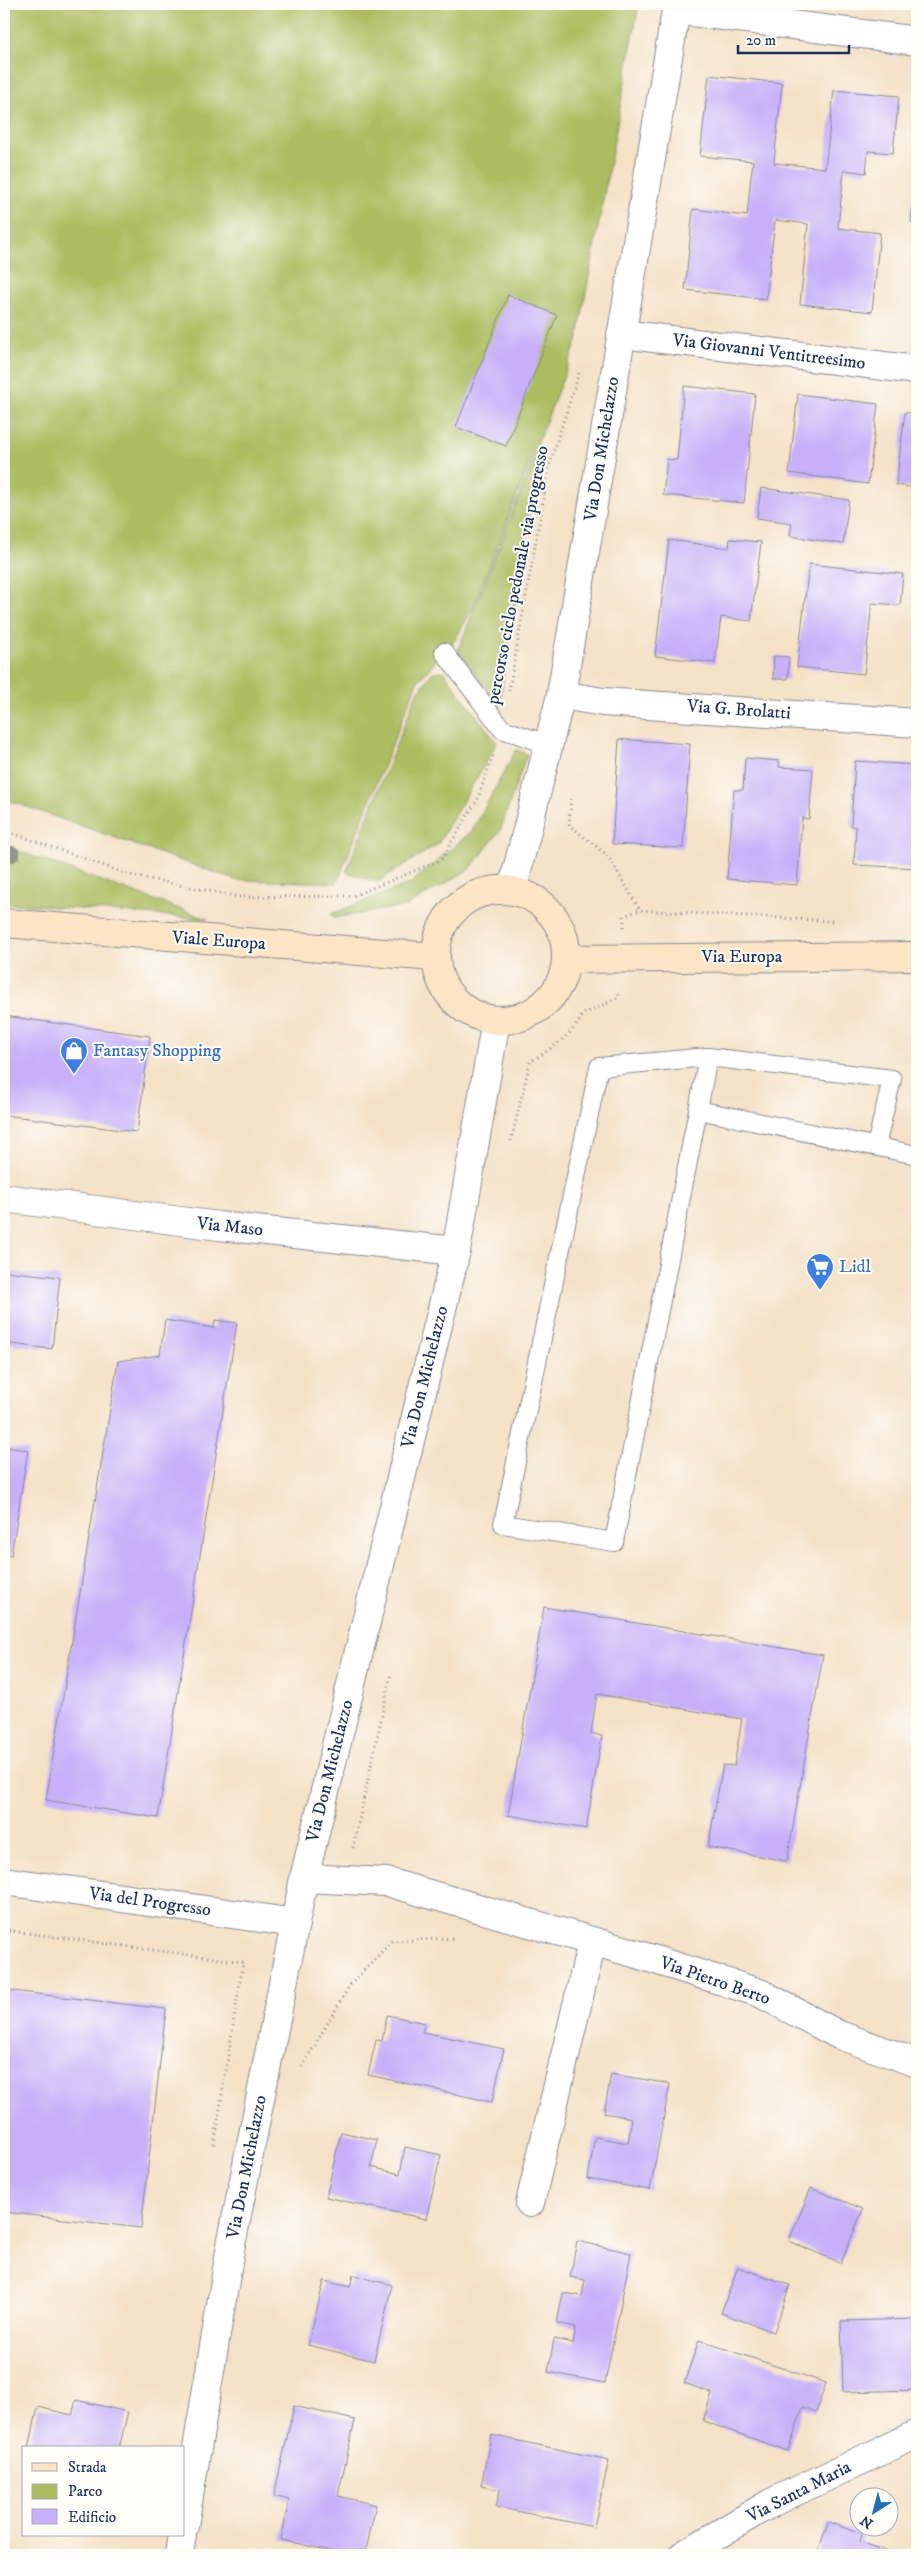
<svg xmlns="http://www.w3.org/2000/svg" width="921" height="2559" font-family="'IM FELL DW Pica',serif">
	<style>
		.green { fill: #acbd60; stroke: #64765f }
		.building { fill: #c7b0f9 }
		.lines { fill: none; stroke-linecap: round; stroke-linejoin: round }
		.service-casing { stroke: #888892; stroke-width: 20 }
		.minor-casing { stroke: #888892; stroke-width: 30 }
		.secondary-casing { stroke: #888892; stroke-width: 30 }
		.path { stroke: #888892; stroke-width: 3; stroke-dasharray: 1 4; stroke-linecap: butt }
		.service { stroke: #fff; stroke-width: 18 }
		.minor { stroke: #fff; stroke-width: 28 }
		.secondary { stroke: #fce5c4; stroke-width: 28 }
		.tree { fill: #94978d }
		.labels { text-anchor: middle; dominant-baseline: central; stroke-width: 4; stroke-linejoin: round; paint-order: stroke }
		.street-label { font-size: 18px; fill: #1b2f5e; stroke: #fdfcf7 }
		.shop-label { font-size: 18px; fill: #366cbe; stroke: #fdfcf7; text-anchor: start }
	</style>
	<rect width="100%" height="100%" fill="#fdfcf7"/>
	<filter id="ink" filterUnits="userSpaceOnUse"><feTurbulence type="fractalNoise" baseFrequency=".02" numOctaves="2"/><feDisplacementMap in="SourceGraphic" scale="10" xChannelSelector="R" yChannelSelector="G"/><feConvolveMatrix kernelMatrix="1 2 1 2 8 2 1 2 1" color-interpolation-filters="sRGB"/></filter>
	<filter id="wash" filterUnits="userSpaceOnUse"><feTurbulence type="fractalNoise" baseFrequency=".0096" numOctaves="4" result="noise"/><feDisplacementMap in="SourceGraphic" scale="20" xChannelSelector="R" yChannelSelector="G"/><feGaussianBlur stdDeviation="1.12" result="paint"/><feColorMatrix in="noise" values="0 0 0 0 0 0 0 0 0 0 0 0 0 0 0 0 0 1.4 0 .05"/><feComposite in="paint" operator="in"/></filter>
	<g filter="url(#wash)">
		<rect width="100%" height="100%" fill="#f4e1c6"/>
		<g class="green">
			<polygon points="4,4 639,4 577,342 473,608 455,640 417,682 337,883 236,880 4,799"/>
			<polygon points="539,446 499,707 458,650"/>
			<polygon points="443,671 497,743 438,844 377,882 346,872 416,695 433,672"/>
			<polygon points="516,750 527,754 500,831 470,869 407,906 334,918 331,914 411,883 472,831"/>
			<polygon points="4,846 208,919 4,903"/>
		</g>
		<g id="blocks">
			<g class="building">
				<polygon points="709,75 782,83 774,163 825,168 834,90 899,96 893,153 868,151 866,173 844,170 838,228 880,233 872,312 800,304 808,224 775,220 766,299 685,290 693,209 747,216 750,186 753,161 700,156"/>
				<polygon points="916,173 917,173 917,223 911,222"/>
				<polygon points="508,295 557,315 506,446 456,427"/>
				<polygon points="684,386 755,394 744,503 663,495 667,459 677,460"/>
				<polygon points="798,394 878,404 868,484 789,473"/>
				<polygon points="905,412 917,414 917,488 896,485"/>
				<polygon points="761,488 849,500 843,544 790,536 792,523 757,518"/>
				<polygon points="730,539 761,542 751,621 721,617 715,663 655,656 669,540 729,548"/>
				<polygon points="809,564 903,574 900,605 872,603 864,674 797,667"/>
				<polygon points="774,656 789,657 788,679 773,679"/>
				<polygon points="619,739 690,744 683,848 612,844"/>
				<polygon points="745,758 779,761 779,767 813,769 809,819 802,818 797,885 727,879 734,790 743,790"/>
				<polygon points="855,761 917,765 917,868 854,865 856,827 851,826"/>
				<polygon points="4,1016 150,1036 137,1132 4,1115"/>
				<polygon points="4,1271 60,1277 52,1349 4,1343"/>
				<polygon points="165,1320 214,1328 215,1320 237,1323 158,1818 46,1800 118,1361 160,1355"/>
				<polygon points="4,1447 28,1450 11,1556 4,1554"/>
				<polygon points="544,1607 823,1655 787,1861 708,1847 723,1765 734,1766 742,1719 597,1694 591,1733 602,1736 586,1829 508,1815"/>
				<polygon points="4,1990 166,2009 141,2228 4,2212"/>
				<polygon points="387,2015 425,2023 422,2032 504,2049 492,2102 368,2075 376,2040 382,2041"/>
				<polygon points="611,2074 670,2084 650,2190 588,2179 595,2137 628,2143 632,2118 604,2113"/>
				<polygon points="341,2132 377,2140 371,2167 400,2174 405,2147 441,2155 426,2219 326,2197"/>
				<polygon points="811,2188 863,2209 841,2263 789,2241"/>
				<polygon points="577,2241 631,2253 605,2383 548,2372 554,2339 573,2343 576,2327 557,2323 563,2293 582,2296 585,2280 570,2277"/>
				<polygon points="738,2267 790,2285 774,2332 721,2313"/>
				<polygon points="353,2275 392,2285 374,2361 308,2345 324,2281 350,2287"/>
				<polygon points="917,2319 917,2390 843,2392 841,2321"/>
				<polygon points="699,2340 826,2383 816,2412 803,2407 788,2451 703,2421 712,2393 684,2383"/>
				<polygon points="76,2400 128,2412 119,2448 29,2448 38,2407 72,2415"/>
				<polygon points="294,2406 355,2420 338,2496 376,2505 365,2555 350,2555 281,2540 289,2500 274,2496"/>
				<polygon points="491,2435 609,2460 594,2527 496,2507 500,2490 481,2486"/>
				<polygon points="828,2522 862,2534 860,2542 899,2555 817,2555"/>
			</g>
		</g>
	</g>
	<g filter="url(#ink)">
		<use href="#blocks" fill-opacity="0" stroke="#888892" stroke-width="1"/>
		<g class="lines">
			<defs>
				<g id="service">
					<polyline points="444,652 502,729 550,745"/>
					<polyline points="698,1110 708,1057"/>
					<polyline points="876,1146 892,1079 708,1057 599,1067 503,1524 614,1542 698,1110 917,1155"/>
				</g>
				<g id="minor">
					<polyline points="676,10 917,41"/>
					<polyline points="621,334 917,370"/>
					<polyline points="561,695 603,702 917,723"/>
					<polyline points="512,890 561,695 677,4"/>
					<polyline points="4,1198 219,1226 456,1251"/>
					<polyline points="304,1878 387,1882 630,1952 760,1993 839,2035 917,2063"/>
					<polyline points="4,1881 295,1923"/>
					<polyline points="530,2203 592,1942"/>
					<polyline points="184,2526 231,2245 304,1878 456,1251 496,1020"/>
					<polyline points="179,2555 182,2535"/>
					<polyline points="683,2555 771,2503 917,2434"/>
				</g>
				<g id="secondary">
					<circle cx="501" cy="955" r="65"/>
					<polyline points="4,923 435,957"/>
					<polyline points="566,959 917,956"/>
				</g>
			</defs>
			<use href="#service" class="service-casing"/>
			<use href="#minor" class="minor-casing"/>
			<use href="#secondary" class="secondary-casing"/>
			<g class="path">
				<polyline points="509,691 550,463 579,373"/>
				<polyline points="571,799 569,825 607,855 640,910 832,921"/>
				<polyline points="4,830 130,875 239,897 353,896 441,860 478,798 493,755"/>
				<polyline points="624,927 624,916 640,910"/>
				<path d="M511,1141L530,1062C551,1048 572,1037 583,1014L618,998L619,993"/>
				<polyline points="353,1848 391,1674"/>
				<polyline points="4,1930 243,1962 214,2146"/>
				<polyline points="302,2067 350,1985 392,1941 455,1938"/>
			</g>
			<use href="#service" class="service"/>
			<use href="#minor" class="minor"/>
			<use href="#secondary" class="secondary"/>
		</g>
		<circle class="tree" cx="12" cy="854" r="8"/>
	</g>
	<defs>
		<symbol id="shop-pin" viewBox="-11 -11 22 30"><path d="M0 17L-7.5 6A9.5 9.5 0 1 1 7.5 6Z" fill="#3f7fe0" stroke="#fdfcf7"/><path d="M-5-2.5h2.3a2.7 3.5 0 0 1 5.4 0H5L5.5 6h-11ZM-1.5-2.5h3a1.5 2.3 0 0 0-3 0Z" fill="#fff"/></symbol>
		<symbol id="supermarket-pin" viewBox="-11 -11 22 30"><path d="M0 17L-7.5 6A9.5 9.5 0 1 1 7.5 6Z" fill="#3f7fe0" stroke="#fdfcf7"/><path d="M-6-5.5h2.5l.6 2H6L4.5 2H-2.5L-4.4-4H-6ZM-1.5 3.2a1.3 1.3 0 1 0 .1 0ZM3 3.2a1.3 1.3 0 1 0 .1 0Z" fill="#fff"/></symbol>
	</defs>
	<g fill-rule="evenodd">
		<use href="#shop-pin" x="58" y="1035" width="32" height="43"/>
		<use href="#supermarket-pin" x="804" y="1251" width="32" height="43"/>
	</g>
	<g class="labels">
		<g class="street-label">
			<text transform="translate(769 352) rotate(7)">Via Giovanni Ventitreesimo</text>
			<text transform="translate(602 449) rotate(-81)">Via Don Michelazzo</text>
			<text transform="translate(518 575) rotate(-79)">percorso ciclo pedonale via progresso</text>
			<text transform="translate(739 710) rotate(4)">Via G. Brolatti</text>
			<text transform="translate(219 941) rotate(4)">Viale Europa</text>
			<text x="742" y="957">Via Europa</text>
			<text transform="translate(230 1227) rotate(6)">Via Maso</text>
			<text transform="translate(425 1377) rotate(-76)">Via Don Michelazzo</text>
			<text transform="translate(330 1771) rotate(-76)">Via Don Michelazzo</text>
			<text transform="translate(150 1902) rotate(8)">Via del Progresso</text>
			<text transform="translate(715 1981) rotate(19)">Via Pietro Berto</text>
			<text transform="translate(247 2167) rotate(-79)">Via Don Michelazzo</text>
			<text transform="translate(799 2492) rotate(-27)">Via Santa Maria</text>
		</g>
		<g class="shop-label">
			<text x="93" y="1051">Fantasy Shopping</text>
			<text x="839" y="1267">Lidl</text>
		</g>
	</g>
	<rect width="921" height="2559" fill="none" stroke="#fdfcf7" stroke-width="20"/>
	<rect x="22" y="2446" width="162" height="90" fill="#fdfcf7" stroke="#a3aaba"/>
	<rect x="32" y="2463" width="25" height="8" fill="#fce5c4" stroke="#a3aaba"/>
	<text x="68" y="2472" font-size="15" fill="#1b2f5e">Strada</text>
	<rect x="32" y="2484" width="25" height="15" fill="#acbd60" stroke="#a3aaba"/>
	<text x="68" y="2496" font-size="15" fill="#1b2f5e">Parco</text>
	<rect x="32" y="2509" width="25" height="15" fill="#c7b0f9" stroke="#a3aaba"/>
	<text x="68" y="2522" font-size="15" fill="#1b2f5e">Edificio</text>
	<g transform="translate(874 2512) rotate(216)"><circle r="24" fill="#fdfcf7" stroke="#a3aaba"/>
	<path d="M0-4L9 19L0 12L-9 19Z" fill="#1f6fb2"/>
	<text y="-8" font-size="14" font-weight="bold" text-anchor="middle" fill="#1b2f5e">N</text>
	</g>
	<path d="M738 45v8h111v-8" fill="none" stroke="#1b2f5e" stroke-width="2.5"/>
	<text x="746" y="45" font-size="15" fill="#1b2f5e" stroke="#fdfcf7" stroke-width="4" paint-order="stroke">20 m</text>
</svg>
